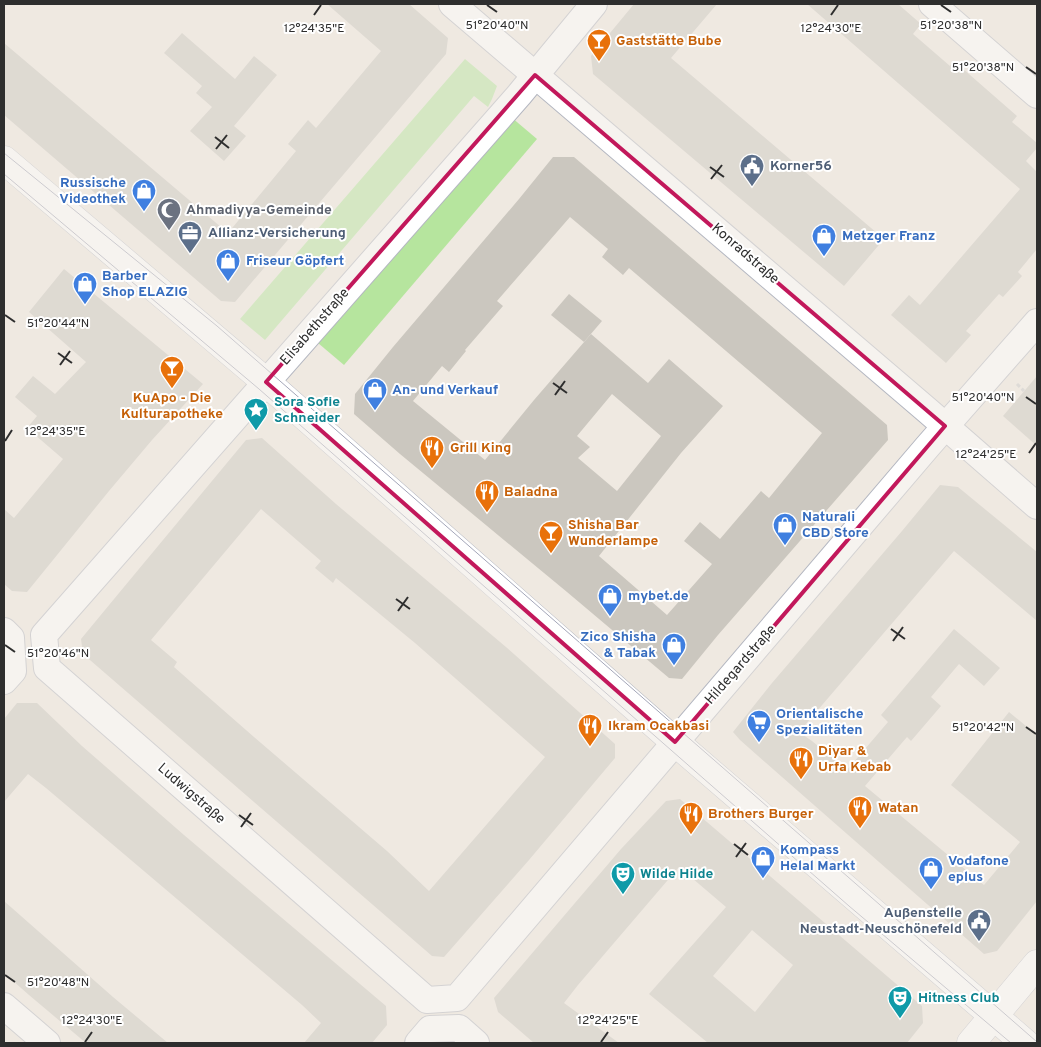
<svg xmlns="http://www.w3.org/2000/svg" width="1041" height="1047" font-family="Overpass,sans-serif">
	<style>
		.green { fill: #b6e59e }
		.building { fill: #cbc7bf; fill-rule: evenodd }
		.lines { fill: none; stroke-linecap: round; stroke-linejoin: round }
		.street-casing { stroke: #b4b7c1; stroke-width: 28 }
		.secondary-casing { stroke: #b4b7c1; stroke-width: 29 }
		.path { stroke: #c9c9c9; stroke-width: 3; stroke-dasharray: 4 2.5; stroke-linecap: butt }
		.street { stroke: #fff; stroke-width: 26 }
		.secondary { stroke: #fff; stroke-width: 28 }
		.tram { stroke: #a3a6b8; stroke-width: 1 }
		.marked { fill: none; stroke: #c2185b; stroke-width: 4; stroke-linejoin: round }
		.ticks { fill: none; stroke: #2e2e2e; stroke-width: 2 }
		.labels { text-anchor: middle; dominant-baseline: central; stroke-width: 4; stroke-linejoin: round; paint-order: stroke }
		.food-label { font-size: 14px; font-weight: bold; fill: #c56008; stroke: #fff; text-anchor: start }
		.service-label { font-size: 14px; font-weight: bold; fill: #4e5e75; stroke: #fff; text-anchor: start }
		.shop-label { font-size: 14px; font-weight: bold; fill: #366cbe; stroke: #fff; text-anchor: start }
		.worship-label { font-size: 14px; font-weight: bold; fill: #5b616d; stroke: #fff; text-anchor: start }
		.street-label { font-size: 14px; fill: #2e2e2e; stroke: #fff }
		.culture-label { font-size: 14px; font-weight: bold; fill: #0d838f; stroke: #fff; text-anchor: start }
		.ticks-label { font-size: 12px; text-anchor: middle; fill: #2e2e2e; stroke: #fff; stroke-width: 4; stroke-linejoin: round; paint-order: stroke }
	</style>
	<rect width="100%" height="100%" fill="#efe9e1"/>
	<g class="green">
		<polygon points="465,59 497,86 492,99 488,107 474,96 265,340 240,319"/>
		<polygon points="511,117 537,139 344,365 318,343"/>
	</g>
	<g class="building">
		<polygon points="327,4 409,4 448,38 446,54 235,302 221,301 4,115 4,43 228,233 296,151 288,144 308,120 316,128 381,51"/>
		<polygon points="634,4 717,4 671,58 884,239 844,286 593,74 591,56"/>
		<polygon points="807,4 898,4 921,24 913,34 950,66 954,61 1017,116 1012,122 1037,143 1037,148 1026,161 1036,171 1037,169 1037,249 1018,272 1022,276 1003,297 999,294 966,331 971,335 946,363 891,315 909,295 920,305 1020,189"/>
		<polygon points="182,33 235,79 254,56 277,75 234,126 246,136 224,161 190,131 212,107 196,93 202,86 164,53"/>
		<path d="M553,157H574L887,425L888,440L718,635L682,679L669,678L567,592L400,454L354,414L355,394L393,347L519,199ZM570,217L608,249L602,257L623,275L629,268L822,433L769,498L761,491L720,539L700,522L684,541L712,564L667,615L599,556L681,453L723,406L669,359L648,383L591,334L534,400L485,460L413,401L442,366L449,372L466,351L465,350L503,306L497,301ZM612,394L661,436L617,491L578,458L590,447L577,436Z"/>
		<polygon points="64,269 203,384 152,440 109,491 27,592 12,591 4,584 4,509 14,518 63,459 27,428 37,416 15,397 33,376 55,394 86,362 29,312"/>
		<polygon points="569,294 602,321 584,342 551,315"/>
		<polygon points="1037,376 1037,446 1003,416"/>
		<path d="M262,438L336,504L506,647L615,744V758L529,860L444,957L432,956L83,654L81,639L119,593L246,440ZM261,509L321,561L315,568L333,583L336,578L415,643L545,757L429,891L387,851L254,737L174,667L177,662L151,640Z"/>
		<polygon points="940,485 958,487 1037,552 1037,621 954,551 799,732 812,741 847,770 888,722 881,715 954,629 1000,668 984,686 959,664 931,697 941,706 911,741 907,737 865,786 984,885 1020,842 951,785 1009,712 1037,735 1037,901 997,951 984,954 782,777 740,740 733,732 772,683 902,531"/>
		<polygon points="17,703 37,703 82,746 184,835 386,1006 387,1025 372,1043 304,1043 321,1023 302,1005 46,788 28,774 4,802 4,719"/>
		<path d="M680,799L922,1006L923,1023L907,1043H708L649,994L726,907L679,867L578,985L564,1003L619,1043H534L498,1012L494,998L621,849L666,801ZM752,930L793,965L755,1012L713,976Z"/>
		<polygon points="4,901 113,997 168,1043 86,1043 29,995 4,973"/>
	</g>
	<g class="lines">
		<defs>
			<g id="street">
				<polyline points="452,4 928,411 1037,506"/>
				<polyline points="594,4 519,95 44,635 47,668 427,1000 457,998 928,446 1037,322"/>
				<polyline points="932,4 1037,95"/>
				<polyline points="4,631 11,638 13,671 4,681"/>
				<polyline points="4,1006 47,1043"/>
				<polyline points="418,1043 430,1029 459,1028 476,1043"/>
			</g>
			<g id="secondary">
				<polyline points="4,160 266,382 675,742 1025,1043"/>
				<polyline points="971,1043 1037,964"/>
			</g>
		</defs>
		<use href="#street" class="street-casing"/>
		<use href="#secondary" class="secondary-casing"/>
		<polyline class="path" points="1017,384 1024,391"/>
		<use href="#street" class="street"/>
		<use href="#secondary" class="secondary"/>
		<g class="tram">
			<polyline points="4,153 217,326 1037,1042"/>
			<polyline points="4,174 259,389 849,906 1011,1043"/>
		</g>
	</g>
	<path d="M0 0H1041V1047H0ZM535,75L945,426L675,742L266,382Z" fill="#efe9e1" fill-opacity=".55" fill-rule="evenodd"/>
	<path class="marked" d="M535,75L945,426L675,742L266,382Z"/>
	<path class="ticks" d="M487,5L497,12M941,5L951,12M314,15L321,5M831,15L838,5M1026,67L1036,74M215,137L229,148M216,149L227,135M710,167L724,177M711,179L722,165M5,315L15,322M58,353L72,363M60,365L70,351M553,383L567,393M555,395L565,381M1026,397L1036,404M5,441L12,430M1029,453L1036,443M396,599L410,609M398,611L408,597M891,629L905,639M893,641L903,627M5,645L15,652M1026,727L1036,734M239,815L253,825M241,827L251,813M734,844L748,855M736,857L746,843M5,975L15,982M85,1042L92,1032M601,1042L608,1032"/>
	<defs>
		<symbol id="bar-pin" viewBox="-11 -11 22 30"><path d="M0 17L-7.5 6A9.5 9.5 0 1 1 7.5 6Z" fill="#e8710a" stroke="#fff"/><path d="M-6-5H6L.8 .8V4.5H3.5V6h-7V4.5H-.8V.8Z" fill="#fff"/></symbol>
		<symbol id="civic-pin" viewBox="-11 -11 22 30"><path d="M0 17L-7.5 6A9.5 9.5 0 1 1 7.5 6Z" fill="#5c6f8a" stroke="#fff"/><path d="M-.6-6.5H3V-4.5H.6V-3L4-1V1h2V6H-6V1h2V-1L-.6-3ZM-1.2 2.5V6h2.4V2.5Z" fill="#fff"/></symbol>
		<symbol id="shop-pin" viewBox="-11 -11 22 30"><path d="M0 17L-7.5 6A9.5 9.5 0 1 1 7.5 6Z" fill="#3f7fe0" stroke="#fff"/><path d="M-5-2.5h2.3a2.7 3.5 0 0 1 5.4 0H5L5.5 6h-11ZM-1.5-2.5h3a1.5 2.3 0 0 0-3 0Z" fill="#fff"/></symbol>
		<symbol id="mosque-pin" viewBox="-11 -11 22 30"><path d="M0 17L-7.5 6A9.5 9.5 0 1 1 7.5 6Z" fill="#6b7280" stroke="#fff"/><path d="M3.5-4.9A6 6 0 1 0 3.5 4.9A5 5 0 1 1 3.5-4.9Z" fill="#fff"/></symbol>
		<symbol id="office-pin" viewBox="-11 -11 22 30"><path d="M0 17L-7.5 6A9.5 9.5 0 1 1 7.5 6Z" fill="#5c6f8a" stroke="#fff"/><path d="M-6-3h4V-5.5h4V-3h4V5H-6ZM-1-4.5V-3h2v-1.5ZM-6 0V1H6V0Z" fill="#fff"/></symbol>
		<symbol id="sight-pin" viewBox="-11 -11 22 30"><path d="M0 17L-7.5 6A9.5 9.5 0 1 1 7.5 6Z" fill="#0f9aa8" stroke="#fff"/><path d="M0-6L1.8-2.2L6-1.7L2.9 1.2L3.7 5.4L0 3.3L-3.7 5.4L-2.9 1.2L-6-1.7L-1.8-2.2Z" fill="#fff"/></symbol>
		<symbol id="restaurant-pin" viewBox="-11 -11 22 30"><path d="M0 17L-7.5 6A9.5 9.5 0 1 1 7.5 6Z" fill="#e8710a" stroke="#fff"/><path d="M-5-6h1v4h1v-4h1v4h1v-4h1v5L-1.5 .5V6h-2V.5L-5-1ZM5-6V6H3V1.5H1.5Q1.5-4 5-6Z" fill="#fff"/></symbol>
		<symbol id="supermarket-pin" viewBox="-11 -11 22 30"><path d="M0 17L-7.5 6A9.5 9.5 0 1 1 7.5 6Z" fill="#3f7fe0" stroke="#fff"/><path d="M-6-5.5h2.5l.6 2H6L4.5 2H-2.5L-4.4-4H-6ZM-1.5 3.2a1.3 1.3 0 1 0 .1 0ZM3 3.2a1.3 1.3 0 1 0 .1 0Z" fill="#fff"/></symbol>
		<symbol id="theatre-pin" viewBox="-11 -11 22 30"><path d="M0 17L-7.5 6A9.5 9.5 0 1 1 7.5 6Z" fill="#0f9aa8" stroke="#fff"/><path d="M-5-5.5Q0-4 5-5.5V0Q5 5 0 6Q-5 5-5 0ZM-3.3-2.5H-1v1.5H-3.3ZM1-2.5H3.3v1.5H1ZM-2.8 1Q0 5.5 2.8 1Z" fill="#fff"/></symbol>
	</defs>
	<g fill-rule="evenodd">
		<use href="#bar-pin" x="585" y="27" width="28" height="38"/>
		<use href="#civic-pin" x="738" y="152" width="28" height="38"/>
		<use href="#shop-pin" x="130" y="177" width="28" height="38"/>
		<use href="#mosque-pin" x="155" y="196" width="28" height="38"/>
		<use href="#office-pin" x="176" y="219" width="28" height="38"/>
		<use href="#shop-pin" x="810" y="222" width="28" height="38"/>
		<use href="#shop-pin" x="214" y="247" width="28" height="38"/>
		<use href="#shop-pin" x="71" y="270" width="28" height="38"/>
		<use href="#bar-pin" x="158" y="354" width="28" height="38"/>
		<use href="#shop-pin" x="361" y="376" width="28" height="38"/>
		<use href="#sight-pin" x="242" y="396" width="28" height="38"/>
		<use href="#restaurant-pin" x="418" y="434" width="28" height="38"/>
		<use href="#restaurant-pin" x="473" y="478" width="28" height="38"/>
		<use href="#shop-pin" x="771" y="511" width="28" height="38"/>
		<use href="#bar-pin" x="537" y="519" width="28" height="38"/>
		<use href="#shop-pin" x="596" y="582" width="28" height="38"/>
		<use href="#shop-pin" x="660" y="631" width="28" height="38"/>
		<use href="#supermarket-pin" x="745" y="708" width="28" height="38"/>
		<use href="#restaurant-pin" x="576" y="712" width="28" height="38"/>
		<use href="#restaurant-pin" x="787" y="745" width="28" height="38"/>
		<use href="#restaurant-pin" x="846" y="794" width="28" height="38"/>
		<use href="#restaurant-pin" x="677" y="800" width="28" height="38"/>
		<use href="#shop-pin" x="749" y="844" width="28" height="38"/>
		<use href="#shop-pin" x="917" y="855" width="28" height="38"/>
		<use href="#theatre-pin" x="609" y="860" width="28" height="38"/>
		<use href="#civic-pin" x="965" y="907" width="28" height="38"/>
		<use href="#theatre-pin" x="886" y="984" width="28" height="38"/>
	</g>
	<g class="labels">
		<g class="food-label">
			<text x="616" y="41">Gaststätte Bube</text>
			<text x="172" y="398" text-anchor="middle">KuApo - Die<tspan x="172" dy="16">Kulturapotheke</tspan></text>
			<text x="450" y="448">Grill King</text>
			<text x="504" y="492">Baladna</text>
			<text x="568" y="525">Shisha Bar<tspan x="568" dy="16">Wunderlampe</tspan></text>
			<text x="608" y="726">Ikram Ocakbasi</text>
			<text x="818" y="751">Diyar &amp;<tspan x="818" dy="16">Urfa Kebab</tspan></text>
			<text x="878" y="808">Watan</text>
			<text x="708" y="814">Brothers Burger</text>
		</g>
		<g class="service-label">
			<text x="770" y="166">Korner56</text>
			<text x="208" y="233">Allianz-Versicherung</text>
			<text x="962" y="913" text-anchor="end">Außenstelle<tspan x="962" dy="16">Neustadt-Neuschönefeld</tspan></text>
		</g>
		<g class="shop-label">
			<text x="126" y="183" text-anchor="end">Russische<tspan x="126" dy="16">Videothek</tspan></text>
			<text x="842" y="236">Metzger Franz</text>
			<text x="246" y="261">Friseur Göpfert</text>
			<text x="102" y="276">Barber<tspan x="102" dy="16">Shop ELAZIG</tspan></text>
			<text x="392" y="390">An- und Verkauf</text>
			<text x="802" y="517">Naturali<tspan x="802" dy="16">CBD Store</tspan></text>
			<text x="628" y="596">mybet.de</text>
			<text x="656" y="637" text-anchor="end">Zico Shisha<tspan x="656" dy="16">&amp; Tabak</tspan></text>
			<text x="776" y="714">Orientalische<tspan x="776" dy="16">Spezialitäten</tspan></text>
			<text x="780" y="850">Kompass<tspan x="780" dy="16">Helal Markt</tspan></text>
			<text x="948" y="861">Vodafone<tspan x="948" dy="16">eplus</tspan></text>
		</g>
		<g class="worship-label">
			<text x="186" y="210">Ahmadiyya-Gemeinde</text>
		</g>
		<g class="street-label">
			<text transform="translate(745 254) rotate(41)">Konradstraße</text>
			<text transform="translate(315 327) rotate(-49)">Elisabethstraße</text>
			<text transform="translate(741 665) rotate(-49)">Hildegardstraße</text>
			<text transform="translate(191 794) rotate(41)">Ludwigstraße</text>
		</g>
		<g class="culture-label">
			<text x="274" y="402">Sora Sofie<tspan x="274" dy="16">Schneider</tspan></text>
			<text x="640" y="874">Wilde Hilde</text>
			<text x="918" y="998">Hitness Club</text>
		</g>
	</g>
	<g class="ticks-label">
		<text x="497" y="29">51°20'40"N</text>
		<text x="951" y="29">51°20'38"N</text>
		<text x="314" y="32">12°24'35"E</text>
		<text x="831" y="32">12°24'30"E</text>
		<text x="983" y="71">51°20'38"N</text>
		<text x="58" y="327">51°20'44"N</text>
		<text x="983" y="401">51°20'40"N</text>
		<text x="55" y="435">12°24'35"E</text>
		<text x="986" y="458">12°24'25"E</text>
		<text x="58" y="657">51°20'46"N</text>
		<text x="983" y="731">51°20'42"N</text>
		<text x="58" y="986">51°20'48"N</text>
		<text x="92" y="1024">12°24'30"E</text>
		<text x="608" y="1024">12°24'25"E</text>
	</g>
	<rect width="1041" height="1047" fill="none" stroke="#2e2e2e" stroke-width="10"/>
</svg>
